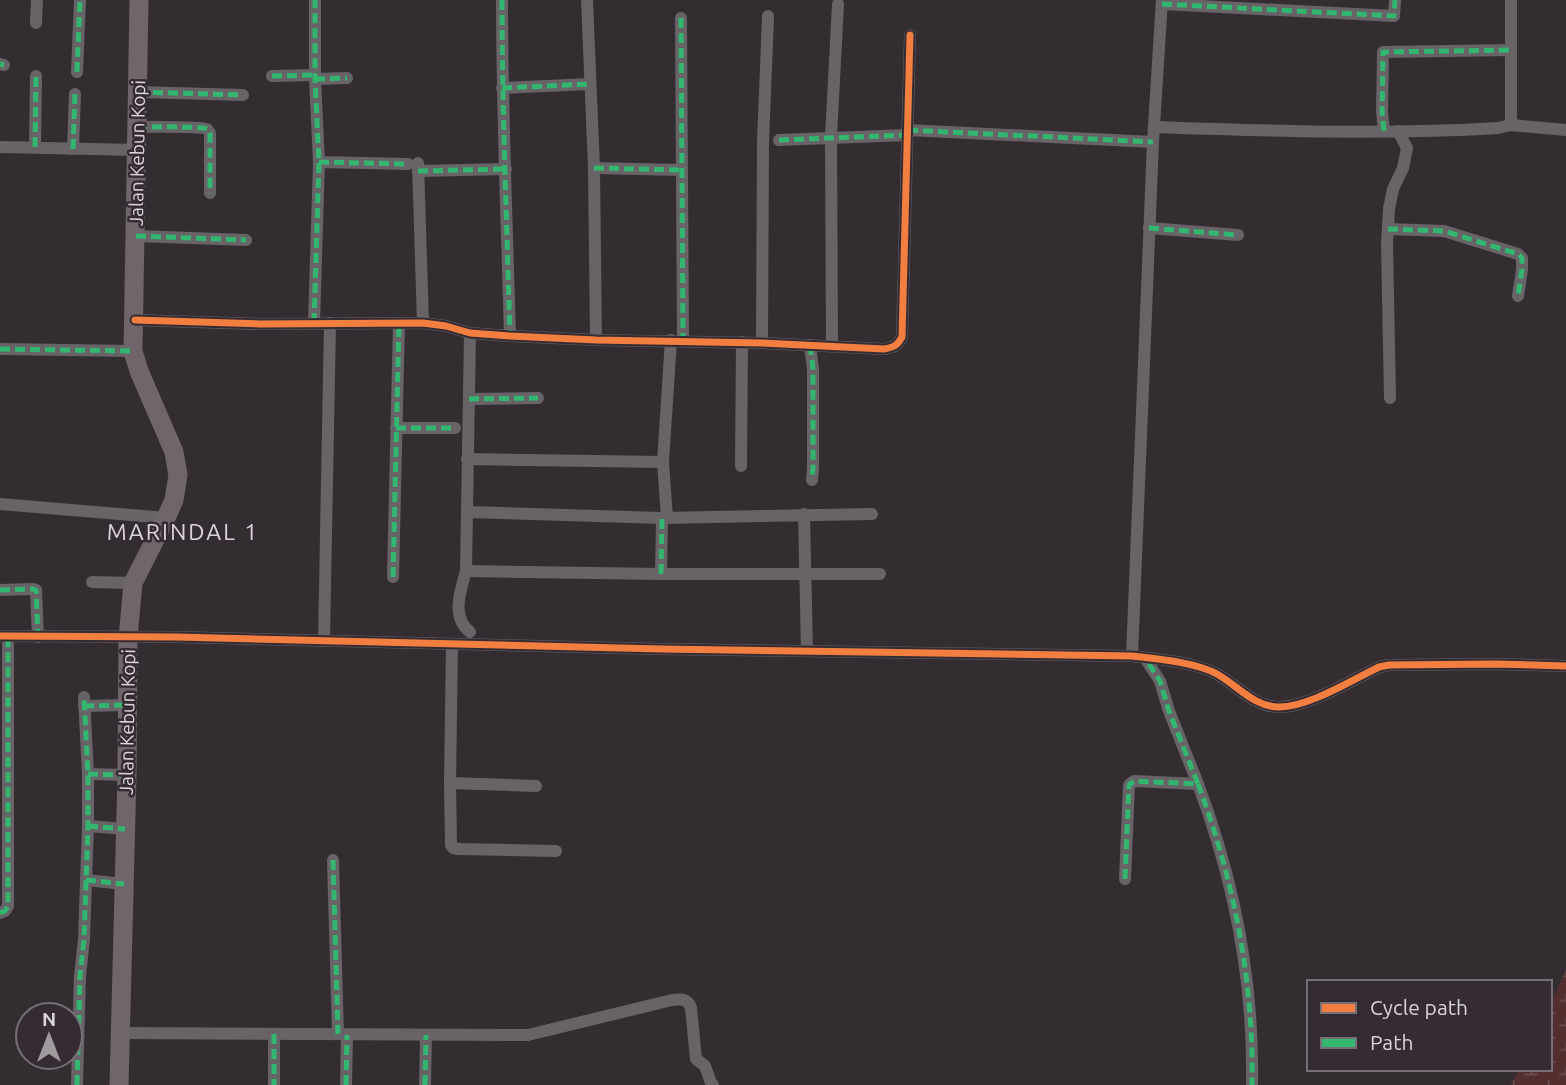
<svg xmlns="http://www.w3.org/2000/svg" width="1566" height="1085" font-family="Ubuntu,sans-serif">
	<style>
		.wetland { fill: url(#wetland-marsh) }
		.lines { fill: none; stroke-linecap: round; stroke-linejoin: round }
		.minor { stroke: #676367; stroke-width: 12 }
		.primary { stroke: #6f656b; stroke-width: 19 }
		.quiet { stroke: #33b770; stroke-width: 5; stroke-dasharray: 10 5; stroke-linecap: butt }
		.cycleway-casing { stroke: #352b33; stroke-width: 11 }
		.cycleway { stroke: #f27e40; stroke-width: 7 }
		.labels { text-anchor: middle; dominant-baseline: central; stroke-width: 5; stroke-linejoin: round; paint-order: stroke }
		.street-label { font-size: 19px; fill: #dbd5da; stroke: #352b33 }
		.quarter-label { font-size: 23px; letter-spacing: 2px; fill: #dbd5da; stroke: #352b33 }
	</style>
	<defs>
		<pattern id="wetland-marsh" width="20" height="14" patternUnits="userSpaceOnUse" patternTransform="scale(1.75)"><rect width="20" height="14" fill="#522e2f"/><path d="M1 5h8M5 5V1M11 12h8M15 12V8" fill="none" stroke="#6a4b4d"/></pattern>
	</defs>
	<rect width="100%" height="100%" fill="#332d32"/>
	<polygon class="wetland" points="1566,970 1566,1085 1511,1085 1519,1069 1550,1069 1550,1003"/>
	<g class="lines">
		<g class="minor">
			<path d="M502,0C502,112 507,224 510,336"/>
			<polyline points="587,0 594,168 596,340"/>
			<polyline points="1511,0 1511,125"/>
			<polyline points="1162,4 1394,16 1395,0"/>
			<polyline points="681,18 683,340"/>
			<polyline points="36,23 37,0"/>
			<polyline points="0,64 4,65"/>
			<polyline points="77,72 80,0"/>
			<polyline points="272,76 315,75"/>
			<polyline points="315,79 347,78"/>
			<polyline points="502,88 590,84"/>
			<polyline points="138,92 243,95"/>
			<path d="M137,127C149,127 199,126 207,129C208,130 209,132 210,133V193"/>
			<path d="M1154,127C1269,131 1384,135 1498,128L1511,125L1566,130"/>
			<polyline points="908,130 1153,142"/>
			<polyline points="1384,131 1382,111 1383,52 1511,50"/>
			<polyline points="779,140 908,135"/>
			<polyline points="0,147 137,150"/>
			<polyline points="35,147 36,76"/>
			<polyline points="73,149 75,94"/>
			<polyline points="319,162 408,164"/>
			<polyline points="418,163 423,323"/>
			<polyline points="594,168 681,170"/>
			<polyline points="418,171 506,169"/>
			<polyline points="1149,228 1238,235"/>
			<polyline points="1388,229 1444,231 1518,254 1522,258 1522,270 1518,296"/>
			<polyline points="136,236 246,240"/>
			<path d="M135,320L260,324L423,323L446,326L470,333L510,336L596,340L762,343L884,349C894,347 897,346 902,337L910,35"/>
			<polyline points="314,323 319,162 315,79 315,0"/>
			<path d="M470,333L466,571C460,592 451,617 470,632"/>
			<polyline points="762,343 763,142 768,16"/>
			<polyline points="810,345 813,369 813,468 812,480"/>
			<polyline points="832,346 831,137 838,4"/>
			<polyline points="0,349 133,351"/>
			<polyline points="1390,398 1387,244 1389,209 1393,189 1403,168 1407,148 1398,131"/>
			<polyline points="469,399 538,398"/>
			<polyline points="396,428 455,428"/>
			<polyline points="467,459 663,462"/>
			<polyline points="741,466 742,342"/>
			<polyline points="0,504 166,518"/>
			<polyline points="467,512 662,518 872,514"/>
			<polyline points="804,514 807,650"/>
			<polyline points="667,518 663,462 671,340"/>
			<polyline points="466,571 661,574 880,574"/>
			<polyline points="661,574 662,518"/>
			<polyline points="393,577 399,323"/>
			<polyline points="92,582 133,583"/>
			<polyline points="0,590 33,589 36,590 38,637"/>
			<path d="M0,636L176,637L661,649L1132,656C1157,659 1195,662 1217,674C1238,686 1253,706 1278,707C1307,708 1352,680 1379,667L1389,665L1495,664L1566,666"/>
			<polyline points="324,641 330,323"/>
			<polyline points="452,644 450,783 451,845 453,848 459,849 556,851"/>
			<polyline points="1132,656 1153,142 1162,0"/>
			<polyline points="84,706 127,705"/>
			<polyline points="88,774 127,775"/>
			<polyline points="450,783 536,786"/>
			<path d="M1198,784C1234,880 1254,982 1252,1085"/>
			<polyline points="88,826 125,829"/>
			<polyline points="333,860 338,1034"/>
			<polyline points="1125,879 1129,785 1134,781 1198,784 1169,711 1160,681 1145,658"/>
			<polyline points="86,880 124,884"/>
			<polyline points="0,913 5,911 8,906 8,636"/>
			<path d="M120,1033L528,1035L672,1000C680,999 688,998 691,1008L696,1059L705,1066L711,1083L713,1085"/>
			<polyline points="274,1034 274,1085"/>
			<polyline points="77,1085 80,976 84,939 88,826 88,774 84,697"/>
			<polyline points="346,1085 347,1035"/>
			<polyline points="425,1085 426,1035"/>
		</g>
		<polyline class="primary" points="119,1085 127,775 128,638 133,583 166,518 174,500 178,475 174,452 139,371 133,351 139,0"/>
		<g class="quiet">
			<path d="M502,0C502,112 507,224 510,336"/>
			<polyline points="1162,4 1394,16 1395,0"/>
			<polyline points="681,18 683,340"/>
			<polyline points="0,64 4,65"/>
			<polyline points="77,72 80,0"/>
			<polyline points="272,76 315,75"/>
			<polyline points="315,79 347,78"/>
			<polyline points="502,88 590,84"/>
			<polyline points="138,92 243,95"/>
			<path d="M137,127C149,127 199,126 207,129C208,130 209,132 210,133V193"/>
			<polyline points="908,130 1153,142"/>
			<polyline points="1384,131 1382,111 1383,52 1511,50"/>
			<polyline points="779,140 908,135"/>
			<polyline points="35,147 36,76"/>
			<polyline points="73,149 75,94"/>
			<polyline points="319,162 408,164"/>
			<polyline points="594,168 681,170"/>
			<polyline points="418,171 506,169"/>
			<polyline points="1149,228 1238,235"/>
			<polyline points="1388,229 1444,231 1518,254 1522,258 1522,270 1518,296"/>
			<polyline points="136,236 246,240"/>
			<polyline points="314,323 319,162 315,79 315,0"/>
			<polyline points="810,345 813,369 813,468 812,480"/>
			<polyline points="0,349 133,351"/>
			<polyline points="469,399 538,398"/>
			<polyline points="396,428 455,428"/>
			<polyline points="661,574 662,518"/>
			<polyline points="393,577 399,323"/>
			<polyline points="0,590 33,589 36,590 38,637"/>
			<polyline points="84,706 127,705"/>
			<polyline points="88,774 127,775"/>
			<path d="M1198,784C1234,880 1254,982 1252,1085"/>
			<polyline points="88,826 125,829"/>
			<polyline points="333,860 338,1034"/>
			<polyline points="1125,879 1129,785 1134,781 1198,784 1169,711 1160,681 1145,658"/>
			<polyline points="86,880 124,884"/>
			<polyline points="0,913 5,911 8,906 8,636"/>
			<polyline points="274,1034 274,1085"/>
			<polyline points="77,1085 80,976 84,939 88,826 88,774 84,697"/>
			<polyline points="346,1085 347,1035"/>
			<polyline points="425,1085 426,1035"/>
		</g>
		<defs>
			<g id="cycleway">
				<path d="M135,320L260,324L423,323L446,326L470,333L510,336L596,340L762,343L884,349C894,347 897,346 902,337L910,35"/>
				<path d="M0,636L176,637L661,649L1132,656C1157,659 1195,662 1217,674C1238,686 1253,706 1278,707C1307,708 1352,680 1379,667L1389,665L1495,664L1566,666"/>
			</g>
		</defs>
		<use href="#cycleway" class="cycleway-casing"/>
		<use href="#cycleway" class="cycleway"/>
	</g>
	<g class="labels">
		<g class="street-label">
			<text transform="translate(137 153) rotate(-89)">Jalan Kebun Kopi</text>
			<text transform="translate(127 722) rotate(-89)">Jalan Kebun Kopi</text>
		</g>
		<g class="quarter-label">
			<text x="183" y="531">MARINDAL 1</text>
		</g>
	</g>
	<rect x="1307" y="980" width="245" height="91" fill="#352b33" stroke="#776f76" stroke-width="2"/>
	<rect x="1321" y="1003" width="35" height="10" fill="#f27e40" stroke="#776f76" stroke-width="2"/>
	<text x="1370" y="1015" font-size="21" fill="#dbd5da">Cycle path</text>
	<rect x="1321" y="1038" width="35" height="10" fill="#33b770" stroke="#776f76" stroke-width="2"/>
	<text x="1370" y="1050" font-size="21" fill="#dbd5da">Path</text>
	<g transform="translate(49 1036)"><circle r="33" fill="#352b33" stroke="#776f76" stroke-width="2"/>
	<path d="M0-5L12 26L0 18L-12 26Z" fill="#a09a9f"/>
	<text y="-10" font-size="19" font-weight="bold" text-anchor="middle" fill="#dbd5da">N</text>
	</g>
</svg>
